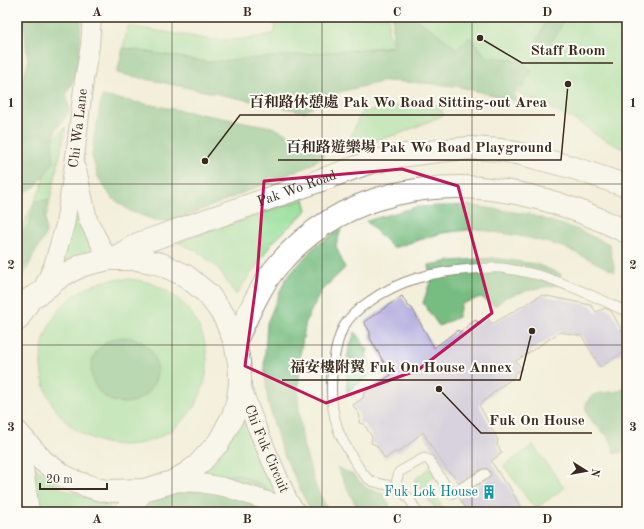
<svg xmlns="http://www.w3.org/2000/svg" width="644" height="529" font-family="'Old Standard TT','Noto Serif TC',serif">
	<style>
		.green { fill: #94dd97; stroke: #68845a }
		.forest { fill: #77bc80; stroke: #59734f }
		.building { fill: #b5afe0 }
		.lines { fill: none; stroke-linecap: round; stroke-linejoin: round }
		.lane-casing { stroke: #978c7c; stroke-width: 11 }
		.street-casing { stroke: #978c7c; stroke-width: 20 }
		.secondary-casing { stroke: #978c7c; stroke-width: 24 }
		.lane { stroke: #fff; stroke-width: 9 }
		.street { stroke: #fff; stroke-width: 18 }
		.secondary { stroke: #fff; stroke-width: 22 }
		.marked { fill: none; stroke: #c2185b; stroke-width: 3; stroke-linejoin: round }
		.grid { fill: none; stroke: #3b2a1e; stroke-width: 1; stroke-opacity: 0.55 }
		.labels { text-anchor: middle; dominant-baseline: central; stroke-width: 4; stroke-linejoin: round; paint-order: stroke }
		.street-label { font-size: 14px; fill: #3b2a1e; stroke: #fdfcf7 }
		.culture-label { font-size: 14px; fill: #0d838f; stroke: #fdfcf7; text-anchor: end }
		.leader { fill: none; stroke: #3b2a1e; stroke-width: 1.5 }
		.callout-dot { fill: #3b2a1e; stroke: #fdfcf7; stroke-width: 1.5 }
		.callout-label { font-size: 15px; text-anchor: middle; font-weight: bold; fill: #3b2a1e; stroke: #fdfcf7; stroke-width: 4; stroke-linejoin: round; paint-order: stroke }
		.neatline { fill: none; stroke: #3b2a1e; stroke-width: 1.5 }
		.grid-label { font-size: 13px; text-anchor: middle; font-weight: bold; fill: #3b2a1e }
	</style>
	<rect width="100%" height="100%" fill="#fdfcf7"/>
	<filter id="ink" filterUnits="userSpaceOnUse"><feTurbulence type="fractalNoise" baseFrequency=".025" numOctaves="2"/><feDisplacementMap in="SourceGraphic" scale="8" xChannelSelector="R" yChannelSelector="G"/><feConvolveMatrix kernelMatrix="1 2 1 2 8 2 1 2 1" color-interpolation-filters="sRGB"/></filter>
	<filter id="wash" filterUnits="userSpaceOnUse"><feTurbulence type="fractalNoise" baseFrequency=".012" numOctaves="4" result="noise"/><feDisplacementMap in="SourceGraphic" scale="16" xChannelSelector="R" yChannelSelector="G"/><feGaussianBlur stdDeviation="0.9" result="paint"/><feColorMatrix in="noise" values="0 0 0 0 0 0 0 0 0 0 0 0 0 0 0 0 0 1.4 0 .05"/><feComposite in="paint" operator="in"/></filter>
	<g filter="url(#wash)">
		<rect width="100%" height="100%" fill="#f3efdb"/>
		<g class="green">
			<polygon points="275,17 389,17 388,31 393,45 393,17 627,17 627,151 596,135 577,121 532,100 514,90 504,76 393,46 284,57 208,62 123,48 128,26 213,40 248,39 275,33"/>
			<polygon points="417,105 439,106 444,115 399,134 346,148 359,117 363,112 389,107"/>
			<polygon points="66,127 47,214 30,264 17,284 17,232 24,223 41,188 53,139"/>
			<polygon points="77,168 108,259 40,293"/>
			<polygon points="304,199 307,210 272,243 236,295 218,268 197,251 177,242"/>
			<circle cx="124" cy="362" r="83"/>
			<polygon points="356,339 376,371 347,392 347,373"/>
			<polygon points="238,399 289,502 186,474"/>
			<polygon points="533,445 564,488 535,509 504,466"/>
			<polygon points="34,467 60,488 90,498 115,500 106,512 35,512"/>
			<polygon points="428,469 434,471 436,476 427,483 446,512 438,512 414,480"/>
		</g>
		<g class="forest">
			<polygon points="23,17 81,17 79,70 66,94 70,111 56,129 52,146 54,162 35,187 25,192 21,208 17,213 17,97 28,62"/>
			<polygon points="393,17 411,17 429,27 457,49 469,37 486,56 522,61 532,71 524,82 525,85 514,90 517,101 456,86 423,83 386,81 339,92 304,112 117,73 123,48 208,62 393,47"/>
			<polygon points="549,17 563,17 560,29 546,50 535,49 541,31"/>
			<polygon points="102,96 272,127 291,136 325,155 309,166 172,222 154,220 130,211 111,197 98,177 92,156 94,138"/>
			<polygon points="48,200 45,213 46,234 29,263 17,268 17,240 29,224 35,201"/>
			<polygon points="467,205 528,214 576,229 609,244 615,272 564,247 525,237 476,229 442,233 393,248 366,221 416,207"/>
			<polygon points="341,229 336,246 345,268 321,291 306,321 300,355 298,400 303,444 316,487 329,512 314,512 309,508 281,448 268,402 264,366 267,323 285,280 313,248"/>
			<polygon points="494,258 536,264 561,274 558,285 545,287 530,290 506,297 495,306 481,297 461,304 458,317 439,326 423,303 431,279 429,265 451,261"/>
			<polygon points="355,332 368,350 364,363 357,363 347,358 350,345"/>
			<circle cx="124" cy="370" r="33"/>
			<path d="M627,386V429L622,452L614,454C613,449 613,444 610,440C602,428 585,421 586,406C586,402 589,398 592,396C603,389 617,396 627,386Z"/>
			<polygon points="337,467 355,476 366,488 383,494 389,504 391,512 361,512 354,502"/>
			<polygon points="238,474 263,485 292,512 144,512 153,498 211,478"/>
		</g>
		<g id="blocks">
			<polygon class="building" points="542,295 591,305 596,312 605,308 611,311 627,339 627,350 600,367 582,336 560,332 516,361 522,369 514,374 514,377 498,389 479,405 498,440 497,445 502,453 491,461 504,482 508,484 523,512 468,512 459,498 466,494 465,492 488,479 490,477 491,474 488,469 485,468 482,469 459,483 452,474 449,472 436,454 423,432 399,452 394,452 385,459 376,445 371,443 372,437 364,424 359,423 360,416 353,405 363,398 364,393 391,375 370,338 370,332 364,322 402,296 408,306 412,308 434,348 458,330 460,332 475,320 479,323 487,317 492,324"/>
		</g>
	</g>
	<g filter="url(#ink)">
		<use href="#blocks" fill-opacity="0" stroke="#978c7c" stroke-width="1"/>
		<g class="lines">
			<defs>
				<g id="lane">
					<polyline points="395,487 399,472 424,458 429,460 451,494 485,474"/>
					<path d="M417,512C409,497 405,490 387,485C382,484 375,483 370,480C362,476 341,439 338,429C329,403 330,376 336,349C338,341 340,333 344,326C350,316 358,309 367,303C400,279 432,272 472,269C482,269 492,267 502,268C514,270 526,272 538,275C550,278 561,283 572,287C591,295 609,303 627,312"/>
				</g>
				<g id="street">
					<polyline points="77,170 88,220 108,259"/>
					<path id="s1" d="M41,292L53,266L65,225L75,157L84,80L90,46L92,17"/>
					<path id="s2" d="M240,383L257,428L289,502L297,512"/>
					<polyline points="172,482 200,483 224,487 286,507 292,512"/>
				</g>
				<g id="secondary">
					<path id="s3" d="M114,258L138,244L299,188L368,163L399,156L438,151L471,148L501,150L521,154L571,167L627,186"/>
					<polyline points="17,320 31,298 40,293 61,276 83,265 108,259 137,259 161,264 186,276 208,294 224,316 235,342 239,362 240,373 240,383 238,399 234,414 219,442 198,465 186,474 172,482 144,490 108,491 97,489 73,481 62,475 43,461 17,432"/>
					<path d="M235,342C248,316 259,287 278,265C341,191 439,174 530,196C564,204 596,217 627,232"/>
					<polyline points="17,432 28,512"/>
					<polyline points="125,512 144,490"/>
				</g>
			</defs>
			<use href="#lane" class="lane-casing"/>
			<use href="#street" class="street-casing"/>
			<use href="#secondary" class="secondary-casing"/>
			<use href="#lane" class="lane"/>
			<use href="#street" class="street"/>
			<use href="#secondary" class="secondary"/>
		</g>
	</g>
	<path d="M0 0H644V529H0ZM402,169L458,186L492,313L418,370L326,403L245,366L257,277L264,181Z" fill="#f3efdb" fill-opacity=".55" fill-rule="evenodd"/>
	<path class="marked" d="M402,169L458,186L492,313L418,370L326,403L245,366L257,277L264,181Z"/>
	<path class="grid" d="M172,17V512M322,17V512M472,17V512M17,184H627M17,345H627"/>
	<defs>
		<symbol id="building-bare" viewBox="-9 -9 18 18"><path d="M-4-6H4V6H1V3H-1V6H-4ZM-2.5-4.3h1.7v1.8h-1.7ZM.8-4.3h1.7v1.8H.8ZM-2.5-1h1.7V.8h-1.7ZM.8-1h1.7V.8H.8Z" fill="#0f9aa8" stroke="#fdfcf7" stroke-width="2.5" paint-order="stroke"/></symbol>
	</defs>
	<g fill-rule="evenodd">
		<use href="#building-bare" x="479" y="482" width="20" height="20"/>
	</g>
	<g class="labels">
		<g class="street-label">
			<text stroke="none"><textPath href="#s1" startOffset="169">Chi Wa Lane</textPath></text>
			<text stroke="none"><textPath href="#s3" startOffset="196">Pak Wo Road</textPath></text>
			<text stroke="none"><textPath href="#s2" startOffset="71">Chi Fuk Circuit</textPath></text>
		</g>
		<g class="culture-label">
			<text x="478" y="492">Fuk Lok House</text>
		</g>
	</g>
	<path class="leader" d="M480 38L522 63H613M205 161L240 115H555M568 84L561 160H278M532 331L520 380H282M439 389L481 433H592"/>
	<g class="callout-dot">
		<circle cx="480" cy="38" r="4"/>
		<circle cx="205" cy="161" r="4"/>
		<circle cx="568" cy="84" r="4"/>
		<circle cx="532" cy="331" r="4"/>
		<circle cx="439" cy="389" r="4"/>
	</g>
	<g class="callout-label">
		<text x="568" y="55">Staff Room</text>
		<text x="398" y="107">百和路休憩處 Pak Wo Road Sitting-out Area</text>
		<text x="419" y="152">百和路遊樂場 Pak Wo Road Playground</text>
		<text x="401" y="372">福安樓附翼 Fuk On House Annex</text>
		<text x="537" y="425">Fuk On House</text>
	</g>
	<rect width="644" height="529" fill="none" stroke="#fdfcf7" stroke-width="44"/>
	<g transform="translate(586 471) rotate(101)" stroke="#fdfcf7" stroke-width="3" paint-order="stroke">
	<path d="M0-3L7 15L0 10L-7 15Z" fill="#3b2a1e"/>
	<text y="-6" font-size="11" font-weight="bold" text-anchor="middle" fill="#3b2a1e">N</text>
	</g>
	<path d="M40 483v6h67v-6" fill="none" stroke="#3b2a1e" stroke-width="2"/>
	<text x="46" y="483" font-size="12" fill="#3b2a1e" stroke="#fdfcf7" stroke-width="3" paint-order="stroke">20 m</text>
	<rect x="22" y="22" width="600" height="485" class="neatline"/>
	<g class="grid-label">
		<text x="97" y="16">A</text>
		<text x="247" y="16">B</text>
		<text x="397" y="16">C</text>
		<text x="547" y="16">D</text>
		<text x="11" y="107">1</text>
		<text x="633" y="107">1</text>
		<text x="11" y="269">2</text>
		<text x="633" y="269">2</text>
		<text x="11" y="431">3</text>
		<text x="633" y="431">3</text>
		<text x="97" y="523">A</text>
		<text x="247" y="523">B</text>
		<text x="397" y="523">C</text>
		<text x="547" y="523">D</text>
	</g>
</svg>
